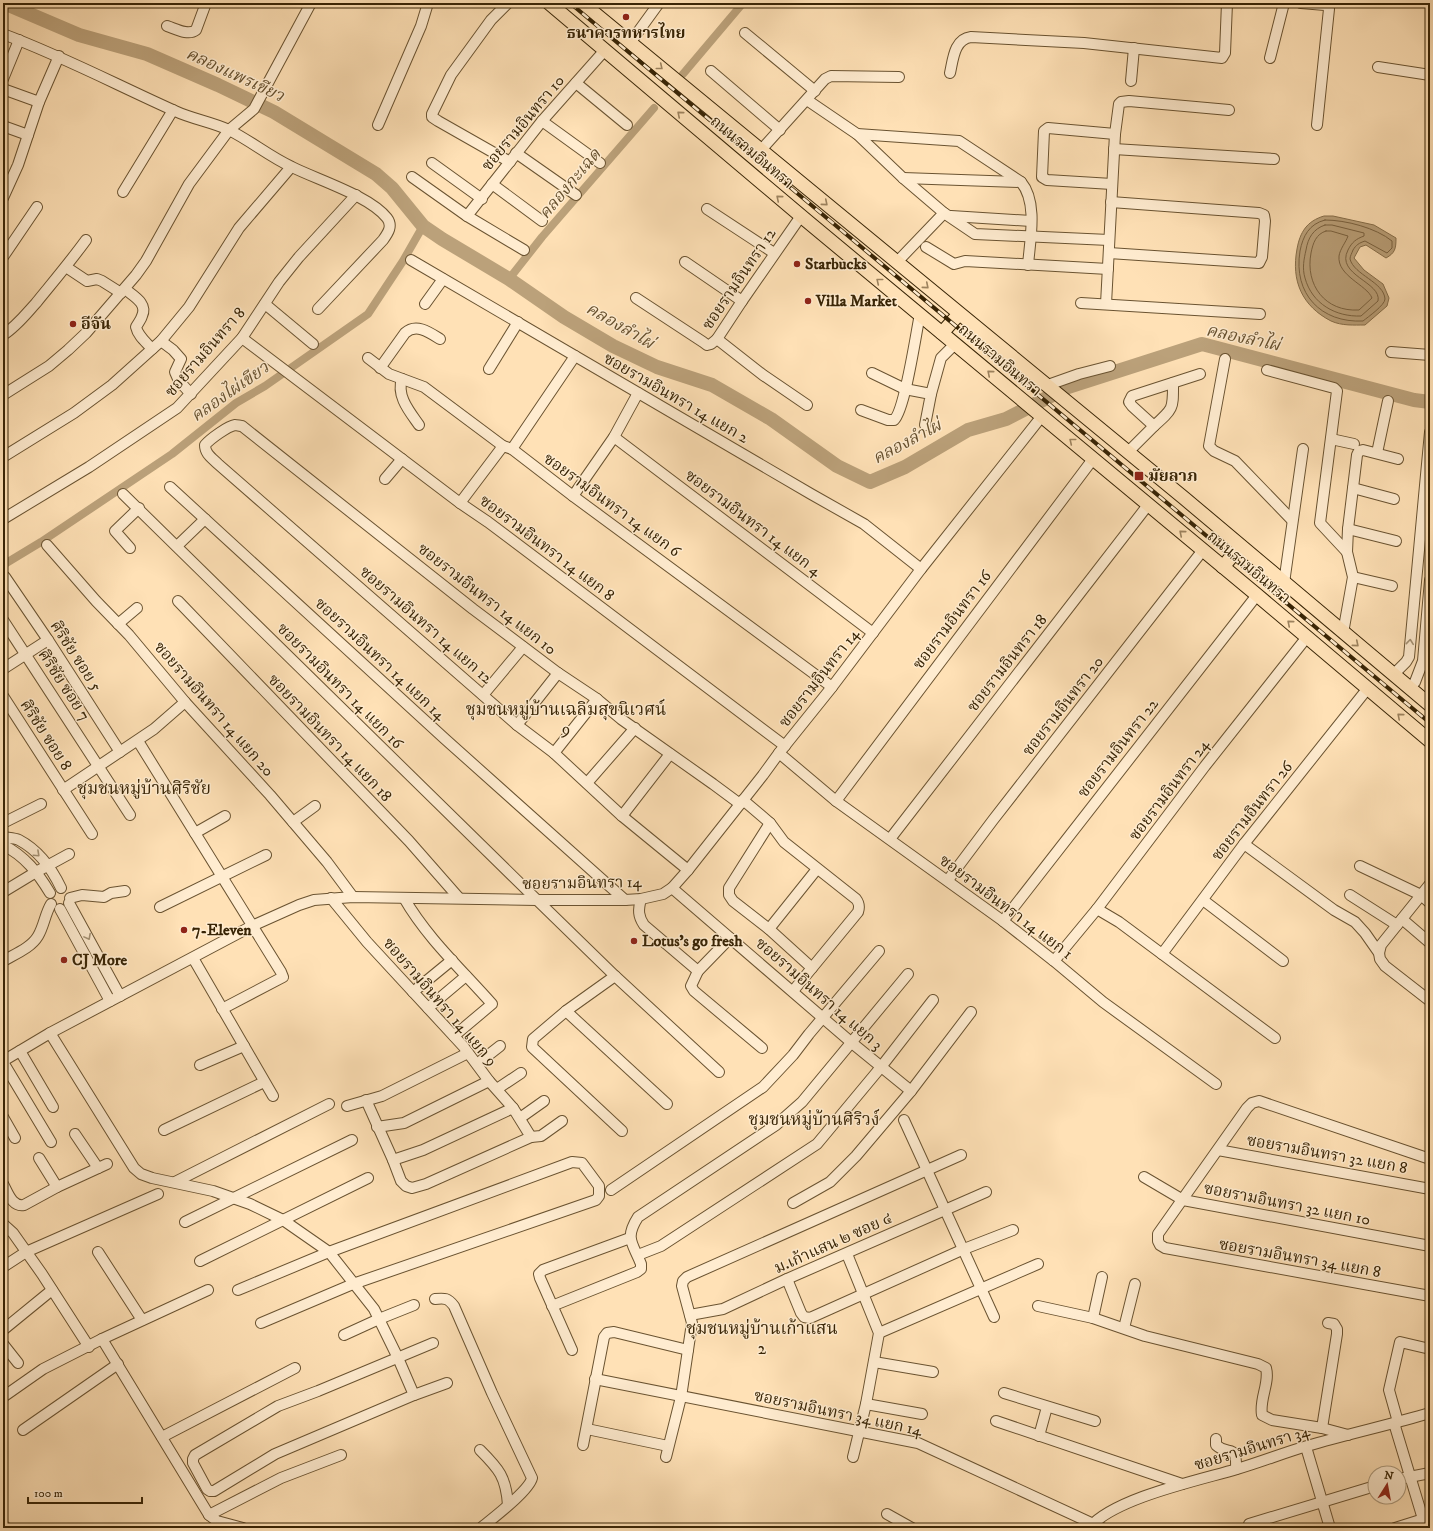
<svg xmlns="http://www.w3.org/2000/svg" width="1433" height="1531" font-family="'IM FELL DW Pica','Noto Serif Thai',serif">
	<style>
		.water { fill: #bba17a; stroke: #876f4b }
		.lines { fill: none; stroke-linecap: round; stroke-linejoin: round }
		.shore { stroke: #7a6240; stroke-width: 1 }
		.canal { stroke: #bba17a; stroke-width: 8 }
		.river { stroke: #bba17a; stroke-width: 14 }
		.minor-casing { stroke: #6a5331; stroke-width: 12 }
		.major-casing { stroke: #382405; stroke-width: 15 }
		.minor { stroke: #ffecd0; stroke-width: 10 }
		.major { stroke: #ffe1b6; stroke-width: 13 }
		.rail-casing { stroke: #382405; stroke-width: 4 }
		.rail { stroke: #ffecd0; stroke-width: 2.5; stroke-dasharray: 8; stroke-linecap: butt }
		.oneway { stroke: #9c825e }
		.oneway2 { stroke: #a59275 }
		.poi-dot { fill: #8f2418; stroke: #ffecd0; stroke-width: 1.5 }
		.labels { text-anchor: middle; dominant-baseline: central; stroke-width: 3; stroke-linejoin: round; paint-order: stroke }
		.poi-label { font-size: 16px; font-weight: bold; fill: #382405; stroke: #ffecd0; text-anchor: start }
		.street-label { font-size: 16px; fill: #382405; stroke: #ffecd0 }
		.water-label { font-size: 17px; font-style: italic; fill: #66502e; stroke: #ffecd0 }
		.neighbourhood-label { font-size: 17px; fill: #382405; stroke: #ffecd0 }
	</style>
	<rect width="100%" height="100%" fill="#ffe1b6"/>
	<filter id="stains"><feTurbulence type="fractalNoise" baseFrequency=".005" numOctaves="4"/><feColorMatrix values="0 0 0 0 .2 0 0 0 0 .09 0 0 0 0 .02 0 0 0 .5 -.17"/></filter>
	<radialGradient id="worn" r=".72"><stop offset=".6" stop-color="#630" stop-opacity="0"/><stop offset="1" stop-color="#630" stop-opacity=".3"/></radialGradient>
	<path class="water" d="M1324,216H1333L1374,225L1396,238C1396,249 1395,253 1386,258L1366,245L1360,247L1354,258L1364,270L1383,284L1389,298L1387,306L1365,325C1354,325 1342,326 1331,321C1302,306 1291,281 1297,249C1300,232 1307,221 1324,216Z"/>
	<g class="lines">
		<g class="shore">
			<path d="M1325,220C1346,220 1376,228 1392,241V248L1387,253L1365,241C1359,243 1356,245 1353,250C1352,253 1350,256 1350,259C1354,275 1384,282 1385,299C1385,305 1368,317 1363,321C1321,323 1293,294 1300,251C1303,236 1309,224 1325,220Z"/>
			<path d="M1325,225H1332L1364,233V236C1356,239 1352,242 1348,250C1335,275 1382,282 1378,301L1361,316C1336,317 1312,304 1305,278C1302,268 1304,259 1306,250C1308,238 1313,229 1325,225Z"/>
			<path d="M1326,231H1331L1348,236C1346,242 1340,249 1339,256C1337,276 1367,285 1372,298L1359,310C1325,312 1305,285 1311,253C1313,243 1316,234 1326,231Z"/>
		</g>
		<g class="canal">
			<polyline points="683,74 743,3"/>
			<polyline points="509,279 542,237 654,108"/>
			<polyline points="3,565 41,542 172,454 236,403 265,386 368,314 403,261 423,226"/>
			<polyline points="3,1522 10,1528"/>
		</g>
		<polyline class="river" points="4,3 79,35 147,54 218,85 274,112 376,174 392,188 423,226 442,239 509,279 564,317 613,346 657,367 712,385 771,419 837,466 870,482 905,467 968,430 1006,419 1068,387 1202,344 1414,400 1430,402"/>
		<defs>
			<g id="minor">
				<polyline points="508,3 491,20 451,75 432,114 432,117 438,121 510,162"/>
				<polyline points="1301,3 1325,5 1327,6 1329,9 1317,125"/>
				<path d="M167,26C176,29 188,36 196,30L206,3"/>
				<polyline points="745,33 815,91"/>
				<path d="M3,34C62,56 117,85 175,111C192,119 212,122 229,130C251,141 270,157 292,167C318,180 370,196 387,218C393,226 388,233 383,240L318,309"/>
				<polyline points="630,43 659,3"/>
				<polyline points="1270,58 1284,3"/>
				<polyline points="1378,67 1430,75"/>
				<polyline points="711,71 780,130"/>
				<path d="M950,73C953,60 954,39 971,37L1084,43L1222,58L1225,53L1227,3"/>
				<polyline points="3,79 19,40"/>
				<polyline points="1131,81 1134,48"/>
				<polyline points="576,83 627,125"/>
				<polyline points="3,89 39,102"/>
				<polyline points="807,100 857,134 903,178 944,213 975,234 1109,240"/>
				<polyline points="542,121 600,163"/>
				<polyline points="378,125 421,26 428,3"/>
				<polyline points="3,126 28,135"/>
				<path d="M857,134L959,141L1021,182C1038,202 1030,240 1028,265"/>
				<polyline points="1114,149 1274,159"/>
				<polyline points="761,150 825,79 831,76 899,77"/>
				<polyline points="516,153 576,195"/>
				<polyline points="432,163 482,199"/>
				<polyline points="412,177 467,216 524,250"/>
				<polyline points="903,178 1021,182"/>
				<polyline points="492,184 542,221"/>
				<polyline points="1112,184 1047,180 1042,177 1044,131 1048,128 1115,134"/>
				<polyline points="123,192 173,110"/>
				<polyline points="3,198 18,165 39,102 59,56"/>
				<polyline points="707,209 774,253"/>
				<polyline points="467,216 542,121 605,50"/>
				<polyline points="951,216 1031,221"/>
				<polyline points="926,247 954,264 965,261 1108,269"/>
				<polyline points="1109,253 1259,263 1262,257 1265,221 1264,215 1259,213 1111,202"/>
				<polyline points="3,257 37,207"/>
				<polyline points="411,260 811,494 864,524 921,569"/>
				<polyline points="685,262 742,301"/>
				<polyline points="897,262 944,213"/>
				<polyline points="66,267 87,281 97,279 102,281 121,293"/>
				<path d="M125,289C133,296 148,303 142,316C141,320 138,323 136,327C138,336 146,342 152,349"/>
				<polyline points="636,298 703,342 707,345 711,344 717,339 742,301 801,216"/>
				<polyline points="1081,303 1260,314"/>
				<polyline points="265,304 313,344"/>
				<polyline points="425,304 443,279"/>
				<polyline points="1106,304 1115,134 1119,104 1121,102 1129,101 1229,110"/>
				<path d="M3,335C16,327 26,314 36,303C53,282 70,262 86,240"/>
				<polyline points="242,338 460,503 488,522 785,746"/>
				<polyline points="717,339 763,375 807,405"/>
				<polyline points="161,341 173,350 181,359 175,372 179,381 191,394"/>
				<polyline points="1391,352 1430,355"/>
				<polyline points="368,358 389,374 424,387 503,446 512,449 573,496 832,687"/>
				<polyline points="1225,359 1209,446 1214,451 1235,461 1292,520"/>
				<path d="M380,368L405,333C416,323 429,332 440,339"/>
				<polyline points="489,369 518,322"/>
				<polyline points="1267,370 1334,388 1337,391 1320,523 1347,552"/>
				<polyline points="872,373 905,389 931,394 925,425"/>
				<path d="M402,379C396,396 410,412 419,425"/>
				<polyline points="1048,385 1079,374 1110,366"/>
				<polyline points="931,394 941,358 955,344"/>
				<polyline points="3,395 49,366 68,350 86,333 136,275 146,261 189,184 229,130 254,109 311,3"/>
				<path d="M861,410L888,420H894C905,410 916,333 920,314"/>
				<path d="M1154,426C1174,408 1173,409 1173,383"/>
				<polyline points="614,437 873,633"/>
				<polyline points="1331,439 1354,444"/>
				<polyline points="512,449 575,356"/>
				<polyline points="1128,452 1154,426 1132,406 1129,402 1132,396 1200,374"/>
				<polyline points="1377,453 1388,401"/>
				<polyline points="3,457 74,413 112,385 161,341 189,307 239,228 291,167"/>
				<polyline points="385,479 402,459"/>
				<polyline points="170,487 445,739 625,900"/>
				<polyline points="1353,488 1394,499"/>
				<polyline points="123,494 537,900 615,976 719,1072"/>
				<polyline points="573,496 614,437 638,393"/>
				<polyline points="460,503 503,446"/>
				<polyline points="3,519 89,467 177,408 242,338 279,282 299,257 356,195"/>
				<polyline points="1348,529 1396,541"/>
				<polyline points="47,545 96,601 129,635 185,702 270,795 327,862 353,897"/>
				<polyline points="177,546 205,519"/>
				<polyline points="130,548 115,531 139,508"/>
				<polyline points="5,577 48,640 120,752"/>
				<polyline points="1353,577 1392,586"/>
				<polyline points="1284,583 1303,449"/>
				<polyline points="178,601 409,841 459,898"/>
				<polyline points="3,620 130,815"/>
				<polyline points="118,624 137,608"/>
				<polyline points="1343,633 1353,577 1347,552 1348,529 1357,455 1359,451 1363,450 1398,459"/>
				<polyline points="3,669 48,640"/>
				<polyline points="1393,675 1406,662 1409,657 1430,432"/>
				<polyline points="1409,688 1415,682 1423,661 1430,580"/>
				<polyline points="483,695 523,647"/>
				<polyline points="3,696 92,834"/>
				<polyline points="517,725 558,673"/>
				<polyline points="138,741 281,972 283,977 222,1009"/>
				<polyline points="554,753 597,699"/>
				<polyline points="779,753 836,801 1003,921 1054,961 1103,1002 1216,1084"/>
				<polyline points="587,783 635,728"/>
				<polyline points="63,790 154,729 185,702"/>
				<path d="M743,800L770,823L784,842L856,899C859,903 860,906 858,912L793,991"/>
				<polyline points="836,801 1093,459"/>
				<polyline points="622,816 670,754"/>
				<polyline points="293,822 315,806"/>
				<polyline points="3,823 41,804"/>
				<polyline points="770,823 729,888 729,895 733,901 769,929 812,968"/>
				<polyline points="195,833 225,816"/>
				<path d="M3,837C8,838 14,838 19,840C38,850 52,869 61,888"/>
				<polyline points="890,839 1148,505"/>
				<polyline points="1244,844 1334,910 1355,922 1365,933 1379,953 1380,959 1385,966 1430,1001"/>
				<path d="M3,845C25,856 38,873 50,893"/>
				<polyline points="1360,866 1421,895 1430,903"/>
				<path d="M688,870L622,816L554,753L517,725L218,464C212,458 205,454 205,445C210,439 228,426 235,425C237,425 240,426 242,426L473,609L558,673L597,699L621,719L713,784L740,804"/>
				<polyline points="948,880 993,820 1203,550"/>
				<polyline points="672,888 852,1043 911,1091"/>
				<polyline points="3,892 36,872 69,854"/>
				<polyline points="1350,895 1397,925"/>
				<polyline points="70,898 82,895 104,897 111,893 125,891"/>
				<polyline points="331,898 367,942 463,1046 489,1081 513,1108 531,1137 426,1184 412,1188 406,1186 401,1181 393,1160 366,1100"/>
				<path d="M404,898C427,938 462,970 492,1004L454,1036"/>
				<path d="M641,899C638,910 638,916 644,925L698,971"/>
				<polyline points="1203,900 1283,961"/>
				<polyline points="69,903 120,996"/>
				<polyline points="160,907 266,855"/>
				<polyline points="60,909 110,1001"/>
				<polyline points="1097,909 1119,922 1275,1038"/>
				<polyline points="1402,919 1430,943"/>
				<polyline points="1003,921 1257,595"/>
				<polyline points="769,929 817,869"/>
				<polyline points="730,938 698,971 691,986 694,991 762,1048"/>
				<polyline points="1379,953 1381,945 1430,884"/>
				<polyline points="1162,954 1244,844 1368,688"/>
				<polyline points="193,958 273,1096"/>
				<path d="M3,961C15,954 31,948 38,936C44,926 45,914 51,904"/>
				<polyline points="1054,961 1097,909 1205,766 1307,637"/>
				<polyline points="615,976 566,1011 533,1039 532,1047 622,1131"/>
				<polyline points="413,992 452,960"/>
				<polyline points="428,1008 466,976"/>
				<polyline points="566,1011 667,1104"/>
				<polyline points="50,1033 134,1168 141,1174 152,1178 213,1191 250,1204 283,1220 329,1252 374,1309 398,1358 414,1395"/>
				<polyline points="20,1051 53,1107"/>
				<polyline points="3,1061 50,1033 252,926 299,905 314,900 353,897 537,900 625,900 641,899 663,894 672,888 688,870 763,775 779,753 832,687 921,569 1042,416"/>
				<polyline points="3,1062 51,1142"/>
				<polyline points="477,1064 500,1046"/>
				<polyline points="200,1065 244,1046"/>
				<polyline points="497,1089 521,1073"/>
				<polyline points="347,1106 382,1096 468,1053"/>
				<polyline points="3,1117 15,1138"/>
				<polyline points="520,1118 544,1101"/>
				<polyline points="904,1120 994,1317"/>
				<polyline points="377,1127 404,1123 489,1081"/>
				<polyline points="164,1130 264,1082"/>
				<polyline points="75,1134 98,1168"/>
				<polyline points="531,1137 541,1136 562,1121"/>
				<polyline points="1218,1150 1430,1189"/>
				<polyline points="39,1158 57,1187"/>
				<polyline points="1430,1159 1259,1101 1252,1103 1247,1108 1158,1234 1158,1241 1160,1245 1165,1248 1430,1296"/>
				<polyline points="393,1160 423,1150 513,1108"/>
				<polyline points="1144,1177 1183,1200 1430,1246"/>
				<polyline points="175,1182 329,1104"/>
				<path d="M3,1184C8,1193 12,1207 24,1205L57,1187L107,1164"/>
				<polyline points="611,1190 763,1087 793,1055 809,1034 879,951"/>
				<polyline points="793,1203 830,1182 856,1156 911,1091 971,1012"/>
				<polyline points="185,1222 352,1140"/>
				<polyline points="3,1224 13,1233 42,1274 89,1347"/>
				<polyline points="98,1252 142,1320"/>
				<polyline points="847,1254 879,1333 866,1404 853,1457"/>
				<polyline points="638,1255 661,1246 817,1144 881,1067 933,1000"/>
				<polyline points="200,1261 368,1178"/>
				<polyline points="3,1267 26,1252 158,1194"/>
				<polyline points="787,1279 801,1313 804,1317 810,1318 964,1249 1013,1230"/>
				<polyline points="238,1290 329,1252 572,1162 582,1163 599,1186 599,1196 596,1200 353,1284 261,1323"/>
				<path d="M435,1299C445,1298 448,1298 454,1306L492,1393L532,1478C529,1491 493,1518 481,1528"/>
				<path d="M552,1306L637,1272L641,1269V1264C633,1243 624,1239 638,1217L776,1125L802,1102L908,974"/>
				<path d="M1038,1306L1093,1318L1145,1336L1258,1364L1266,1368C1270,1383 1259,1399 1262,1415L1272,1420L1322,1428L1348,1435"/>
				<polyline points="690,1315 723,1309 787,1279 986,1192"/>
				<polyline points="1093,1318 1102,1277"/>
				<polyline points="1124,1328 1135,1284"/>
				<polyline points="3,1330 52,1290"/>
				<polyline points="879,1333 1038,1264"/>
				<polyline points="344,1335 379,1319 414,1305"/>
				<polyline points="102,1339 209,1515 217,1521 243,1528"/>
				<polyline points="433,1343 318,1391 278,1406 195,1455 193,1459 193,1463 207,1489 210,1491 214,1491 275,1454 414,1395 447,1383"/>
				<polyline points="3,1344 18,1363"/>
				<polyline points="572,1350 540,1278 539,1274 543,1270 630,1238"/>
				<polyline points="874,1362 933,1372"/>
				<polyline points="595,1379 918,1443 1102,1528"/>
				<polyline points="1004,1393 1095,1421"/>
				<polyline points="3,1397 43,1369 102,1339 208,1290"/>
				<polyline points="866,1404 922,1414"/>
				<polyline points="996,1421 1182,1484"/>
				<polyline points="1398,1422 1389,1390 1400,1342 1430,1349"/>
				<polyline points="1394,1423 1423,1519"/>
				<polyline points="1322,1428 1337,1334 1337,1329 1334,1324 1328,1323"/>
				<polyline points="587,1429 668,1446"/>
				<polyline points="23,1430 118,1364"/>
				<polyline points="1039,1436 1047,1407"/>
				<polyline points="162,1437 295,1368"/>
				<path d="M1216,1439V1445C1229,1457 1237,1442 1236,1469"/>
				<polyline points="583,1445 604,1337 607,1333 614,1332 688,1350"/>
				<polyline points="1306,1447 1330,1528"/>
				<path d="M480,1450C499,1469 506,1477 508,1505"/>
				<polyline points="666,1457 681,1397 692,1323 682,1286 683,1281 687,1277 961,1155"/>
				<polyline points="1399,1479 1430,1473"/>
				<polyline points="887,1514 912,1528"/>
				<polyline points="209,1515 281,1478 341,1455"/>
				<polyline points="1249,1524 1375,1486"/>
				<path d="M1089,1528C1114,1498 1200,1480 1237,1469C1261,1462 1283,1453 1307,1446C1348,1434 1389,1425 1430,1413"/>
				<polyline points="1395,1528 1430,1517"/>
			</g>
			<g id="major">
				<polyline points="549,3 807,221 1257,595 1430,741"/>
				<polyline points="582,3 1184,498 1430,705"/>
				<polyline points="942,333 959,314"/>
				<polyline points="1223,567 1240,546"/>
			</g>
		</defs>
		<use href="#minor" class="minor-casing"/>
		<use href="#major" class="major-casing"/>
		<use href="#minor" class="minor"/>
		<use href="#major" class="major"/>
		<defs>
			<polyline id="rail" points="570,3 1430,723"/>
		</defs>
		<use href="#rail" class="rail-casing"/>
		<use href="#rail" class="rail"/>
	</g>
	<defs><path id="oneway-chevron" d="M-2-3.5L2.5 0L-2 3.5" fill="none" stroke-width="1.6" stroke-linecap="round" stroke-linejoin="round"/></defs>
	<g class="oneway">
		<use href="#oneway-chevron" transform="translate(660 67) rotate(39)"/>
		<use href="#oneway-chevron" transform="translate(680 114) rotate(-140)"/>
		<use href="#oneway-chevron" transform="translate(779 198) rotate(-140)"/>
		<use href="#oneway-chevron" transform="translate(825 203) rotate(40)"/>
		<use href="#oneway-chevron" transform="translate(879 281) rotate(-141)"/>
		<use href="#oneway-chevron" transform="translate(926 286) rotate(40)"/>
		<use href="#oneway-chevron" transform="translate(990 373) rotate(-140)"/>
		<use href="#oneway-chevron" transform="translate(1072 441) rotate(-141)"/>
		<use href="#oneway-chevron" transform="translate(1182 533) rotate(-140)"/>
		<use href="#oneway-chevron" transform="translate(1290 623) rotate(-140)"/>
		<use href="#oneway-chevron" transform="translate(1356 644) rotate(40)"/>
		<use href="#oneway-chevron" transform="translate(1400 716) rotate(-139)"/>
	</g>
	<g class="oneway2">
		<use href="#oneway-chevron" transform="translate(1410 642) rotate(-84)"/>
		<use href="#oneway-chevron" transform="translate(37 854) rotate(43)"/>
		<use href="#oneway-chevron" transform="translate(88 937) rotate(62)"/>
	</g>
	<g class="poi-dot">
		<circle cx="626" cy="17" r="4"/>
		<circle cx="797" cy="264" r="4"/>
		<circle cx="808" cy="301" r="4"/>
		<circle cx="73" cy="324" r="4"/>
		<rect x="1134" y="471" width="10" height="10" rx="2"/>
		<circle cx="184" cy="930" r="4"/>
		<circle cx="634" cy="941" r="4"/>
		<circle cx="64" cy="960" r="4"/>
	</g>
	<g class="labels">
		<g class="poi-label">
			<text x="626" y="33" text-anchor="middle">ธนาคารทหารไทย</text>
			<text x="805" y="264">Starbucks</text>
			<text x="816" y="301">Villa Market</text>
			<text x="81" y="324">อีจัน</text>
			<text x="1148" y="476">มัยลาภ</text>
			<text x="192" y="930">7-Eleven</text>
			<text x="642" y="941">Lotus's go fresh</text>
			<text x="72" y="960">CJ More</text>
		</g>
		<g class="street-label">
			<text transform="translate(523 123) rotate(-50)">ซอยรามอินทรา 10</text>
			<text transform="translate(752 152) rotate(40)">ถนนรามอินทรา</text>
			<text transform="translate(739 279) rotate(-56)">ซอยรามอินทรา 12</text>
			<text transform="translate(205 352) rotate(-49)">ซอยรามอินทรา 8</text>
			<text transform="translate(1000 360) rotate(40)">ถนนรามอินทรา</text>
			<text transform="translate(676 398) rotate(30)">ซอยรามอินทรา 14 แยก 2</text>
			<text transform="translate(612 505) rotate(36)">ซอยรามอินทรา 14 แยก 6</text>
			<text transform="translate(753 523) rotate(37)">ซอยรามอินทรา 14 แยก 4</text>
			<text transform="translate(547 548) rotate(37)">ซอยรามอินทรา 14 แยก 8</text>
			<text transform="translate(1249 567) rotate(40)">ถนนรามอินทรา</text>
			<text transform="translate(487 599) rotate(38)">ซอยรามอินทรา 14 แยก 10</text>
			<text transform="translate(952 620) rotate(-53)">ซอยรามอินทรา 16</text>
			<text transform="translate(426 625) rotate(41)">ซอยรามอินทรา 14 แยก 12</text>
			<text transform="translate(76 656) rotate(57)">ศิริชัย ซอย 5</text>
			<text transform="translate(380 659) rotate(43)">ซอยรามอินทรา 14 แยก 14</text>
			<text transform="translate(1007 663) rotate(-52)">ซอยรามอินทรา 18</text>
			<text transform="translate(819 678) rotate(-52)">ซอยรามอินทรา 14</text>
			<text transform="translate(64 685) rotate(57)">ศิริชัย ซอย 7</text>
			<text transform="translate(340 686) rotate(45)">ซอยรามอินทรา 14 แยก 16</text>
			<text transform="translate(1063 706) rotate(-52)">ซอยรามอินทรา 20</text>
			<text transform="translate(214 709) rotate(49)">ซอยรามอินทรา 14 แยก 20</text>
			<text transform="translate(46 735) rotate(57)">ศิริชัย ซอย 8</text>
			<text transform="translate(330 738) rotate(46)">ซอยรามอินทรา 14 แยก 18</text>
			<text transform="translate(1118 748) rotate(-52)">ซอยรามอินทรา 22</text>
			<text transform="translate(1169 790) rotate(-53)">ซอยรามอินทรา 24</text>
			<text transform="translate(1252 811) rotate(-52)">ซอยรามอินทรา 26</text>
			<text transform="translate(582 883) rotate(-1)">ซอยรามอินทรา 14</text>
			<text transform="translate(1006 907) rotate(37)">ซอยรามอินทรา 14 แยก 1</text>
			<text transform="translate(819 994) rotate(41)">ซอยรามอินทรา 14 แยก 3</text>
			<text transform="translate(440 1002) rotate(49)">ซอยรามอินทรา 14 แยก 9</text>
			<text transform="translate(1327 1154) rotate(10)">ซอยรามอินทรา 32 แยก 8</text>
			<text transform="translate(1287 1204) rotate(11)">ซอยรามอินทรา 32 แยก 10</text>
			<text transform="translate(833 1243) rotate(-24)">ม.เก้าแสน ๒ ซอย ๔</text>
			<text transform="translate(1300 1258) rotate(10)">ซอยรามอินทรา 34 แยก 8</text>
			<text transform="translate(838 1413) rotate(12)">ซอยรามอินทรา 34 แยก 14</text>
			<text transform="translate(1252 1448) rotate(-17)">ซอยรามอินทรา 34</text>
		</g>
		<g class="water-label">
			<text transform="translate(235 75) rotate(25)">คลองแพรเขียว</text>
			<text transform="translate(570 184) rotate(-50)">คลองกะเฉด</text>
			<text transform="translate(620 326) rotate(30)">คลองลำไผ่</text>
			<text transform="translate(1243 338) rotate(12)">คลองลำไผ่</text>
			<text transform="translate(230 392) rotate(-35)">คลองไผ่เขียว</text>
			<text transform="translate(907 442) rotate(-28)">คลองลำไผ่</text>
		</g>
		<g class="neighbourhood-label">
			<text x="566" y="710">ชุมชนหมู่บ้านเฉลิมสุขนิเวศน์<tspan x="566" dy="20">9</tspan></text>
			<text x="144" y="789">ชุมชนหมู่บ้านศิริชัย</text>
			<text x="814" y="1120">ชุมชนหมู่บ้านศิริวง์</text>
			<text x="762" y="1329">ชุมชนหมู่บ้านเก้าแสน<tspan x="762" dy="20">2</tspan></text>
		</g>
	</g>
	<rect width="1433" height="1531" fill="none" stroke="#ffe1b6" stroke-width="16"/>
	<rect x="4" y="4" width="1425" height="1523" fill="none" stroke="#382405" stroke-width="2"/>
	<rect x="8" y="8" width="1417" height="1515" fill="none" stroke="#382405"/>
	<g transform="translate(1387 1485) rotate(11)"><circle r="19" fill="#ffecd0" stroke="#af9c7f"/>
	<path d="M0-3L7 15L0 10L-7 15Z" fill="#8f2418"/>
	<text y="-6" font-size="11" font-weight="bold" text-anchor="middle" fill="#382405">N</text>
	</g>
	<path d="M28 1497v6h114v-6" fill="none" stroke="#382405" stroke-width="2"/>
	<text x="34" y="1497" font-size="12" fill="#382405" stroke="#ffecd0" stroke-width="3" paint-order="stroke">100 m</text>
	<rect width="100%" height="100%" filter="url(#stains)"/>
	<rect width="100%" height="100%" fill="url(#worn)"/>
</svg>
